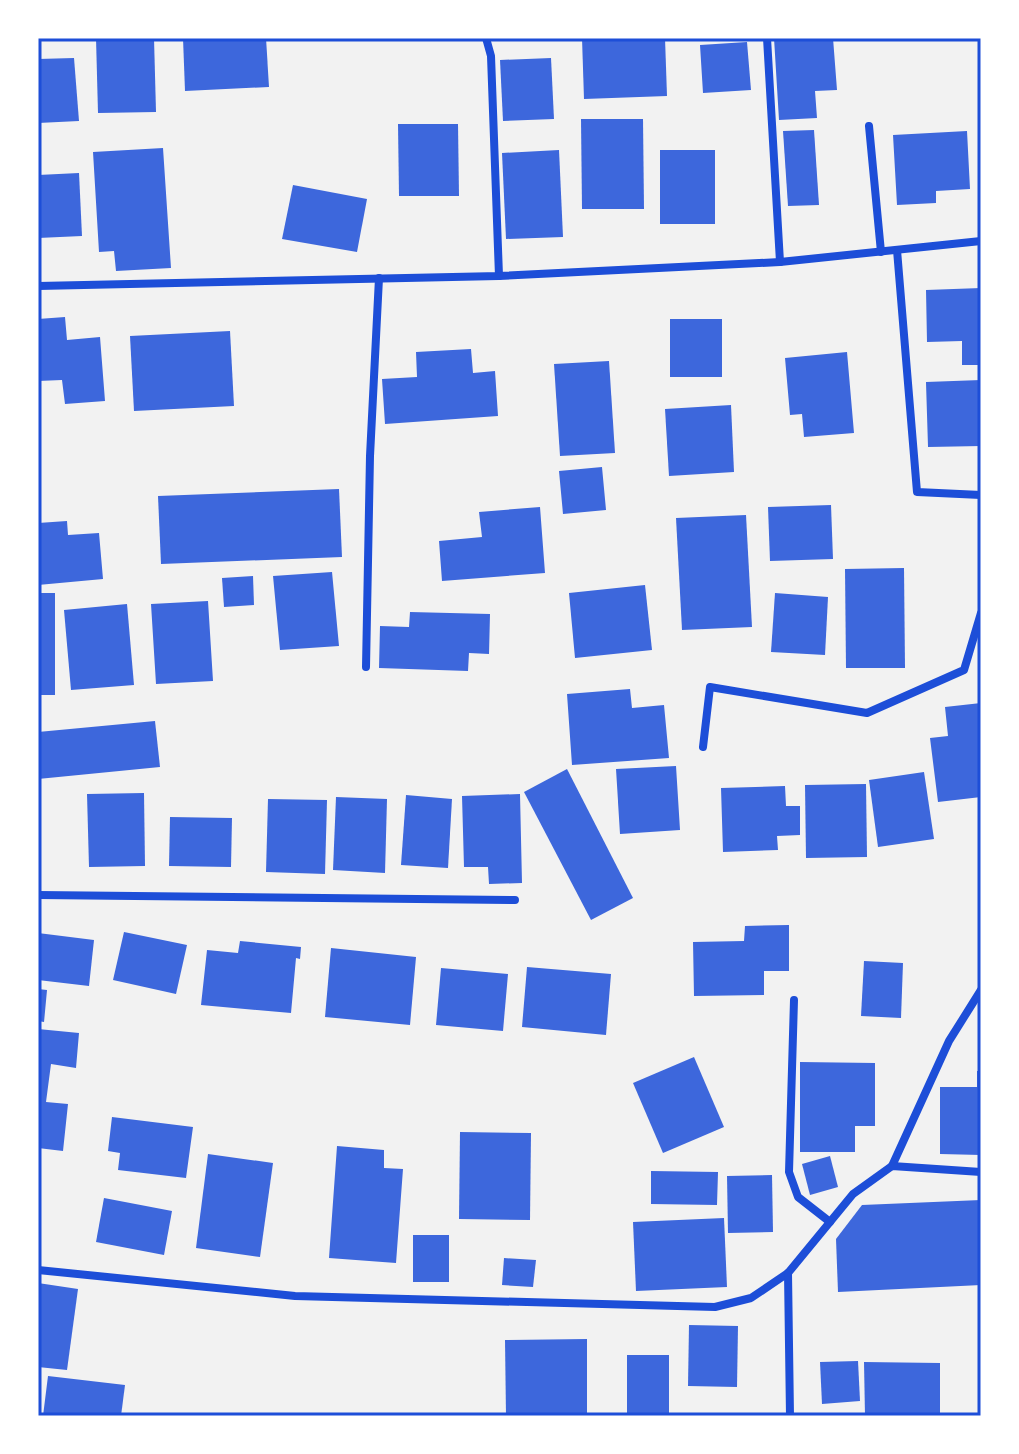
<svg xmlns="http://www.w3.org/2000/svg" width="1019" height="1454" font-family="Commissioner,sans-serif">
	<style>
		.building { fill: #3d67dc }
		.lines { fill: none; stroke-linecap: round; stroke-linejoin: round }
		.minor { stroke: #1d4ed8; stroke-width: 8 }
		.neatline { fill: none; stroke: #1d4ed8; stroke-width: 3 }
	</style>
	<rect width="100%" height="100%" fill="#f2f2f2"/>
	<g class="building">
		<polygon points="96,38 154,38 156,112 98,113"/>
		<polygon points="183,38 266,38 269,87 185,91"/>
		<polygon points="582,38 665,38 667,96 584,99"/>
		<polygon points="774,38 833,38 837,90 815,91 817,118 779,120"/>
		<polygon points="747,42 751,90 703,93 700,45"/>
		<polygon points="74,58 79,121 38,123 38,59"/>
		<polygon points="551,58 554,119 503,121 500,60"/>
		<polygon points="581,119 643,119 644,209 582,209"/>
		<polygon points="398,124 458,124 459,196 399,196"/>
		<polygon points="814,130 819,205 788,206 783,131"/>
		<polygon points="967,131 970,189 936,191 936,203 897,205 893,135"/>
		<polygon points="163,148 171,268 116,271 114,251 99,252 93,152"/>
		<polygon points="559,150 563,237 506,239 502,153"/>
		<rect x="660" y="150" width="55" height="74"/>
		<polygon points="79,173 82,236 38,238 38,175"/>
		<polygon points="293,185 367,199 357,252 282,239"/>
		<polygon points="981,288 981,365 962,365 962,341 927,342 926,290"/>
		<polygon points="65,317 67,340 100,337 105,401 65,404 62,380 38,381 38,319"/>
		<rect x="670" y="319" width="52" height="58"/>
		<polygon points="230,331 234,406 134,411 130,336"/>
		<polygon points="471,349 473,373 495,371 498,416 385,424 382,379 417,377 416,352"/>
		<polygon points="847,352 854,433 804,437 802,414 790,415 785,358"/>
		<polygon points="609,361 615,453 560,456 554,364"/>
		<polygon points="981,380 981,446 928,447 926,382"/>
		<polygon points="731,405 734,472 669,476 665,409"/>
		<polygon points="602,467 606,510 563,514 559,471"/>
		<polygon points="339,489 342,557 161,564 158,496"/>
		<polygon points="831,505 833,559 770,561 768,507"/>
		<polygon points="540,507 545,573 442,581 439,541 482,537 479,512"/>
		<polygon points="746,515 752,627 682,630 676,518"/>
		<polygon points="67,521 68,535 99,533 103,579 38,585 38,523"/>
		<polygon points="904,568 905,668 846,668 845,569"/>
		<polygon points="332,572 339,646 280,650 273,576"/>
		<polygon points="253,576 254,605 224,607 222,578"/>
		<polygon points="645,585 652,650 575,658 569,593"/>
		<rect x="38" y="593" width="17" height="102"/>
		<polygon points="775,593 828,597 825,655 771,652"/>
		<polygon points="208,601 213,681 156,684 151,604"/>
		<polygon points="127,604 134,685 71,690 64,610"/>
		<polygon points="410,612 490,614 489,654 469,653 468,671 379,668 380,626 409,627"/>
		<polygon points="630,689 632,708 664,705 669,758 572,765 567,694"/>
		<polygon points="981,703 981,797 938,802 930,738 948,736 945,707"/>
		<polygon points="155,721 160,767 38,779 38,732"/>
		<polygon points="676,766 680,830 620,834 616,769"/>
		<polygon points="567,769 633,898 591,920 524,792"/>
		<polygon points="924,772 934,839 878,847 869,780"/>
		<polygon points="866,784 867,857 806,858 805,785"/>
		<polygon points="785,786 786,806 800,806 800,835 777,836 778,850 723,852 721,788"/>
		<polygon points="144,793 145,866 89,867 87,794"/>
		<polygon points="520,794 522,883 489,884 488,867 464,867 462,796"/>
		<polygon points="406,795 452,799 448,868 401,865"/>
		<polygon points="336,797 387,799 385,873 333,870"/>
		<polygon points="268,799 327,800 325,874 266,872"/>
		<polygon points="170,817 232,818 231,867 169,866"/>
		<polygon points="789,925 789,971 764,971 764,995 694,996 693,942 744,941 745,926"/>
		<polygon points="124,932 187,945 176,994 113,980"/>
		<polygon points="38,933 94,940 89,986 38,980"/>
		<polygon points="240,941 301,947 300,959 296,958 291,1013 201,1005 207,950 238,953"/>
		<polygon points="331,948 416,957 410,1025 325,1017"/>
		<polygon points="864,961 903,963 901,1018 861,1016"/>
		<polygon points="527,967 611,974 606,1035 522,1027"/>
		<polygon points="441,968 508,974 503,1031 436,1025"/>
		<polygon points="38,989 47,990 44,1022 38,1021"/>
		<polygon points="38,1029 79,1033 76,1068 51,1064 46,1102 68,1104 63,1151 38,1148"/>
		<polygon points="694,1057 724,1127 663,1153 633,1083"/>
		<polygon points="800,1062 875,1063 875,1126 855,1126 855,1152 800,1152"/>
		<polygon points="977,1071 981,1071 981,1155 940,1154 940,1087 977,1087"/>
		<polygon points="112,1117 193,1127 186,1178 118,1170 120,1153 108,1151"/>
		<polygon points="460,1132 531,1133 530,1220 459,1219"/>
		<polygon points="337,1146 384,1150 384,1168 403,1169 396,1263 329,1258"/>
		<polygon points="208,1154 273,1163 260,1257 196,1248"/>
		<polygon points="830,1156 838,1187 810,1195 802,1164"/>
		<polygon points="651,1171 718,1172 717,1205 651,1204"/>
		<polygon points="772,1175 773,1232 728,1233 727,1176"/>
		<polygon points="104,1198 172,1211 164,1255 96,1242"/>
		<polygon points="981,1200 981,1285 838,1292 836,1239 862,1205"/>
		<polygon points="724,1218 727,1287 636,1291 633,1222"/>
		<rect x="413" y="1235" width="36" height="47"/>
		<polygon points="504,1258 536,1260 533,1287 502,1285"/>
		<polygon points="38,1283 78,1289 67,1370 38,1367"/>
		<polygon points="689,1325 738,1326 737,1387 688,1386"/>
		<polygon points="587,1339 587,1416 506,1416 505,1340"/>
		<rect x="627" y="1355" width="42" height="61"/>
		<polygon points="858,1361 860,1401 822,1404 820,1362"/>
		<polygon points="864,1362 940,1363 940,1416 865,1416"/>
		<polygon points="48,1376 125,1385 121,1416 43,1416"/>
		<rect x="698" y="1413" width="54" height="3"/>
	</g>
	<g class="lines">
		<g class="minor">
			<polyline points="486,38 491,56 499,276"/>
			<polyline points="767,38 780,262"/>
			<polyline points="869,126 881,252"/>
			<polyline points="897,250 917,492 981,495"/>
			<polyline points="38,286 499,276 780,262 981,241"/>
			<polyline points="366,667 370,456 379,278"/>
			<polyline points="703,747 710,687 867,713 964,670 981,613"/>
			<polyline points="38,895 515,900"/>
			<polyline points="794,1000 789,1172 798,1197 830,1222"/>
			<polyline points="892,1166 949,1041 981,990"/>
			<polyline points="38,1270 295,1296 715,1307 751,1298 788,1273 853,1194 892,1166 981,1172"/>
			<polyline points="788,1273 790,1416"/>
		</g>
	</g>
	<rect width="1019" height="1454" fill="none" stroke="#ffffff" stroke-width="80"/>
	<rect x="40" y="40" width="939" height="1374" class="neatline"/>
</svg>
